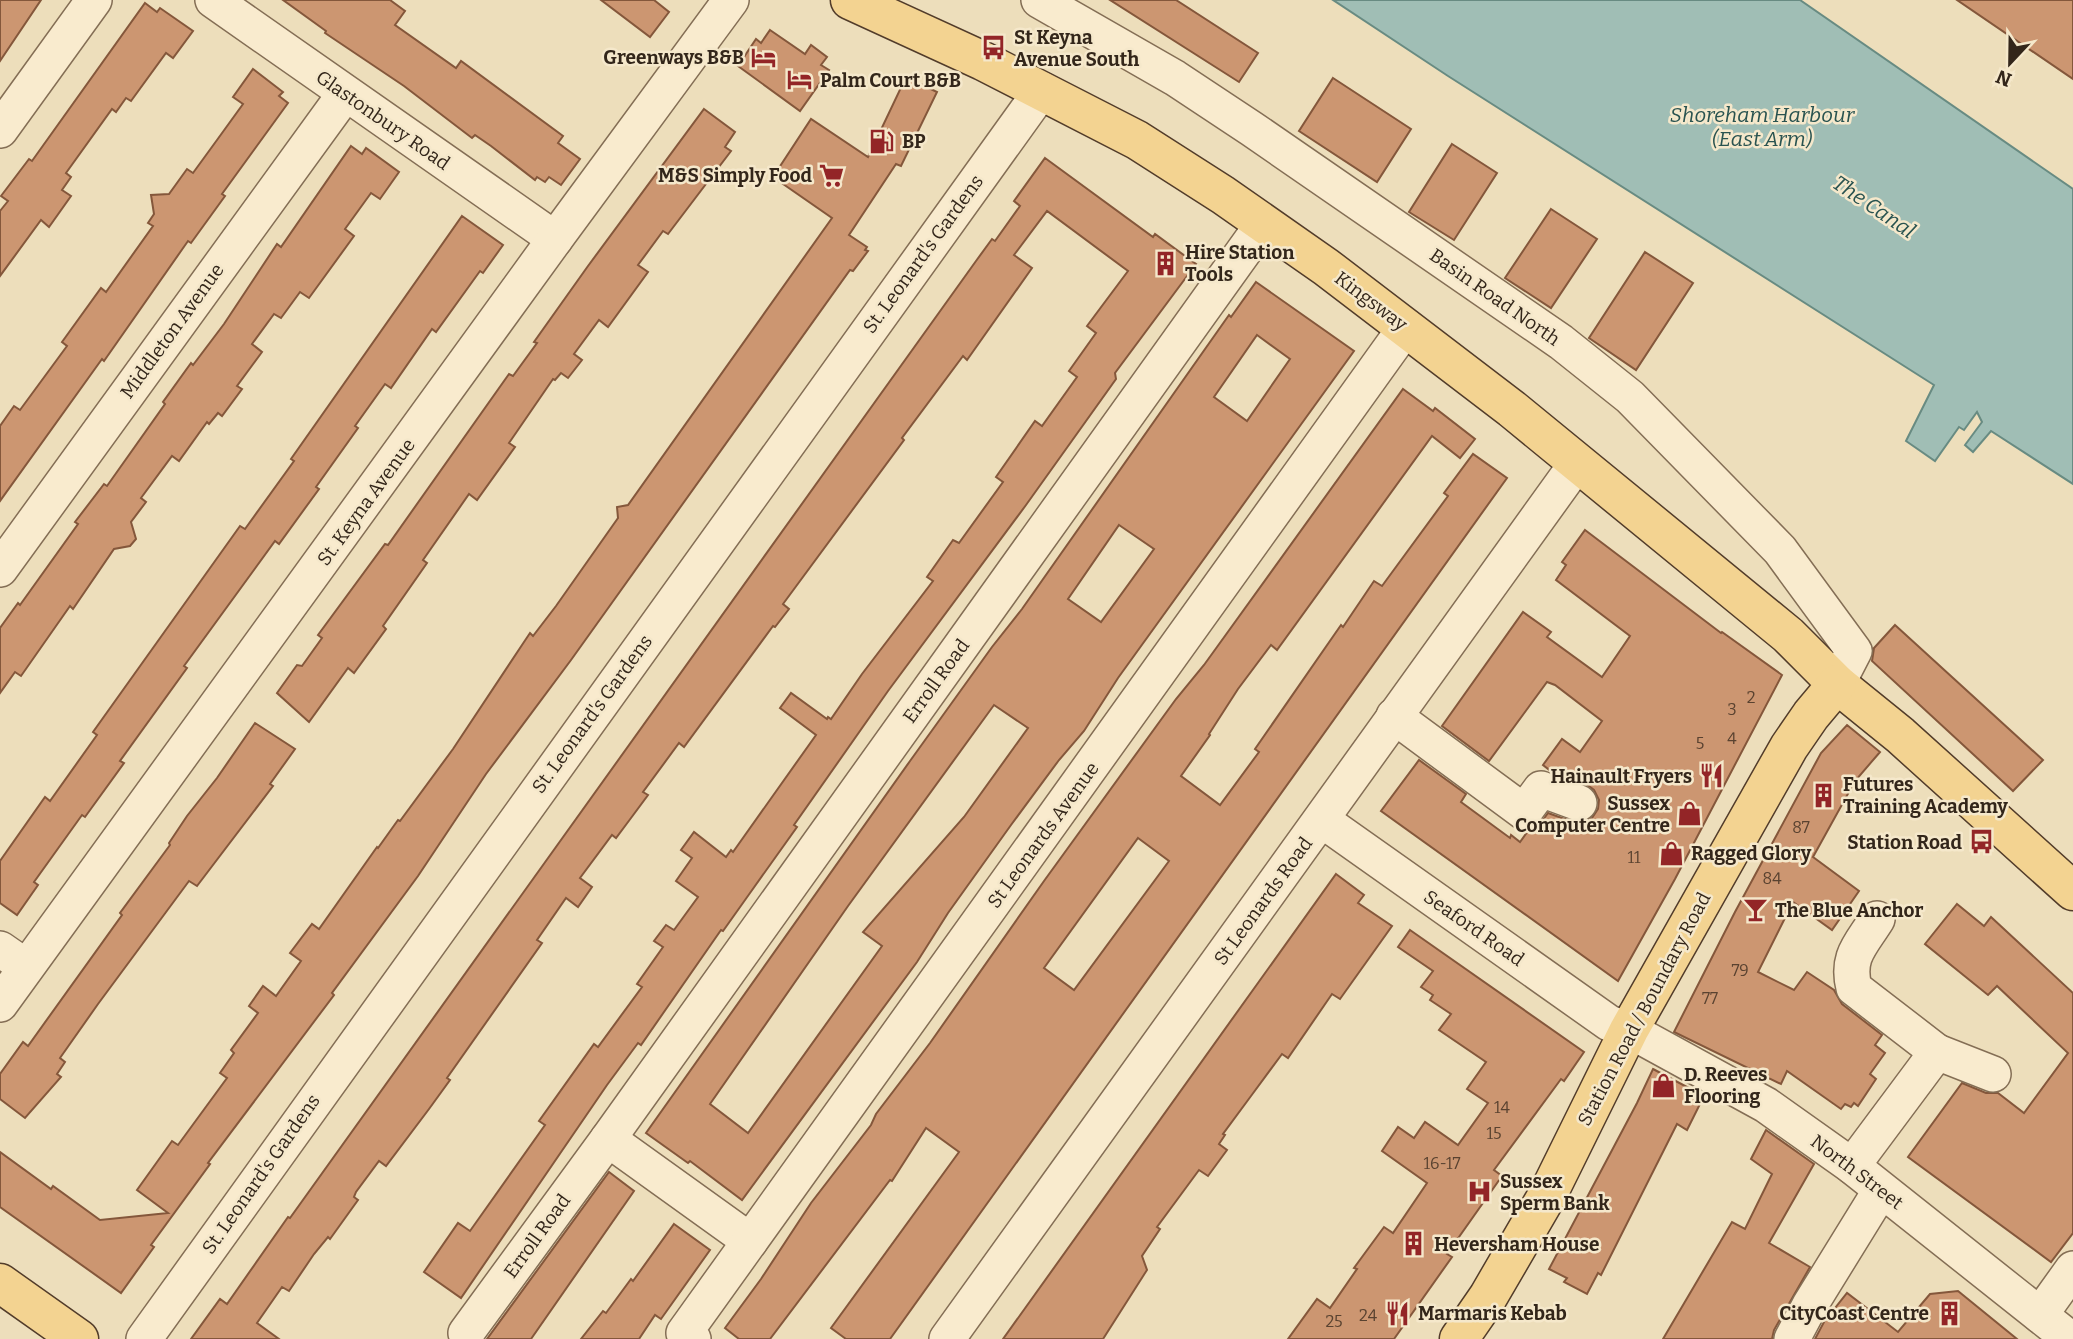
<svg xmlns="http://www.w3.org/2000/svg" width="2073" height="1339" font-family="Bitter,serif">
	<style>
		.water { fill: #a0beb5; stroke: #688b82; stroke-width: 2 }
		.building { fill: #cc9671; stroke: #84573b; stroke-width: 2; fill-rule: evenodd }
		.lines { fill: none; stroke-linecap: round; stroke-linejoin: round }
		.minor-casing { stroke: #846e55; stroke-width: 38 }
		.major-casing { stroke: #523c2a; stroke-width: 41 }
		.minor { stroke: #f9ebce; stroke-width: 35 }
		.major { stroke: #f3d391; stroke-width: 38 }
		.labels { text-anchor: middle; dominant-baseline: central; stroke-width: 5; stroke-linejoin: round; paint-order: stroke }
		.number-label { font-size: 16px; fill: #594230 }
		.poi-label { font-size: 19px; font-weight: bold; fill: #33261a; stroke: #f5e8cb; text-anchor: start }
		.street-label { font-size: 19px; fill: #33261a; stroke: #f5e8cb }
		.water-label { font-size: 21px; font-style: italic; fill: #295350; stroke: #f5e8cb }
	</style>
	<rect width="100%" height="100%" fill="#eddebb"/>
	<polygon class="water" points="1333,0 1800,0 2073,189 2073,484 1991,431 1973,452 1965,445 1982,422 1977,412 1964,430 1959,427 1935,461 1906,441 1934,385 1448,76"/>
	<g class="building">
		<polygon points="0,0 41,0 0,61"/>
		<polygon points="283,0 390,0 405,11 395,25 456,68 461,61 563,136 558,143 580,159 561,185 549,177 545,182 537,177 535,180 491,146 475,135 472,138 404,86 325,33 326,31"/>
		<polygon points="601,0 654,0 669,12 650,37"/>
		<polygon points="1110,0 1176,0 1258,53 1239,82"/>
		<polygon points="1957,0 2073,0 2073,79"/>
		<polygon points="145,3 157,12 160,8 193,31 173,58 166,53 131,101 126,98 116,112 112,109 66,173 71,177 62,190 71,196 49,227 41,220 0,276 0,211 8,201 1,196 29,159 32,161"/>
		<polygon points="770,30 805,54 811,45 827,57 821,65 829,70 800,111 738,66 756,39 761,43"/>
		<polygon points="253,69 283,92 279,96 288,103 222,194 225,196 191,243 188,241 104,361 102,359 0,501 0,426 14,406 20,410 67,346 62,342 101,288 106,292 153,226 148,223 154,214 151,195 169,194 187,169 193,173 217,140 243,104 233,97"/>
		<polygon points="906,77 937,92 901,166 896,164 849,235 867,247 865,250 868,251 853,271 850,270 571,660 486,774 418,876 332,993 334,995 208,1163 210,1164 151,1245 154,1247 121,1293 0,1207 0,1152 51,1189 53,1186 100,1220 168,1213 137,1190 172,1141 178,1145 227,1078 220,1073 234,1053 231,1050 258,1013 249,1006 263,986 276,996 301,961 290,953 312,924 319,929 377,847 378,848 398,820 400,821 453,749 522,645 530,633 533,636 556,606 618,518 617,507 628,505 832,218 773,177 811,119 868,157"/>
		<polygon points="1333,78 1411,129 1377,182 1299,131"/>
		<polygon points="704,109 735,132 725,147 731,151 668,234 663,231 638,265 648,272 608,327 599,320 574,354 582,360 568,378 561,373 555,380 553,379 509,443 515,447 477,500 469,494 423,560 427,563 383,626 386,629 354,673 348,668 309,722 277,693 297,665 302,666 322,638 318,635 385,544 388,545 509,374 513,376 537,343 534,342 588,266"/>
		<polygon points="1452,144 1497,173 1454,240 1409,212"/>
		<polygon points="351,146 362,154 366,148 399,172 380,199 371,193 345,229 354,236 309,298 300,292 281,318 274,314 252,344 262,352 237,386 242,389 222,416 218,413 209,424 207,422 179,461 172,456 141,498 146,502 131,522 136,539 130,546 114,549 73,609 70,606 21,676 15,672 0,693 0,628 18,603 20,605 78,524 75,522 104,484 107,486 165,404 163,402 191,363 193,365 224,324 277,244 281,247"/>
		<polygon points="1045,158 1153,237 1155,234 1196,264 1115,373 1116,379 1026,505 888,691 794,825 797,827 750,893 723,931 721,930 641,1045 638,1043 607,1085 461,1298 424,1272 458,1223 470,1231 545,1125 539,1121 594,1044 598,1047 642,987 637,984 663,947 654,941 666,925 674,930 698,897 676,881 692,858 681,850 694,832 726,857 731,850 733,852 816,735 780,708 791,693 827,719 828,717 831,719 862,674 933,581 927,577 953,540 959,543 1003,482 996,477 1035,421 1042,426 1077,377 1069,371 1096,333 1087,326 1128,271 1047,211 1014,255 1032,268 967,360 963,356 902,438 904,440 783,604 789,609 775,627 773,626 684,747 679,743 643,792 648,795 631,818 616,838 612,835 580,878 592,887 578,907 566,898 537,940 542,943 447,1078 450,1080 429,1109 386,1166 379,1161 356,1192 354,1197 358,1200 330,1239 328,1237 314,1254 289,1291 282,1287 257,1323 279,1339 191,1339 220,1299 227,1304 288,1217 290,1218 976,261 992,239 995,241 1020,206 1014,201"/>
		<polygon points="1551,209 1597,239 1551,308 1505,278"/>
		<polygon points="462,216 503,245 483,273 480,271 436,332 432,329 391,388 385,384 355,426 358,428 316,487 319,489 279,544 275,541 184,666 187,668 120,761 124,763 85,817 82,815 34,882 38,885 17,915 0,903 0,861 45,797 50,801 97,735 93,732 240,526 245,529 294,461 291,459"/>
		<polygon points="1645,252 1693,283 1636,370 1589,338"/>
		<path d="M1256,282L1354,351L1118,678L1084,731L1059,760L1011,825L948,913L917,962L742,1200L690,1161L688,1163L646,1133L910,761L992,647L1022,609L1229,315L1231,317ZM1257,335L1290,359L1247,421L1214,397ZM1119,525L1154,549L1101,622L1068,599ZM994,705L1028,728L964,817L863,932L882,946L748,1133L710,1104L848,906Z"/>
		<path d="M1403,389L1433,411L1435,408L1475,439L1460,458L1432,436L1277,650L1271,645L1238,689L1209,734L1210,735L1181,776L1220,805L1259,752L1255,749L1341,625L1343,627L1374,581L1382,586L1448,496L1444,493L1473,454L1507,478L890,1339H846L831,1328L959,1152L926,1128L892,1181L890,1180L770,1339H739L725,1328L761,1279L811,1203L871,1125L876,1114L930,1043L1044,881L1176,699L1204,665ZM1138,838L1169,861L1074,990L1044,968Z"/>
		<polygon points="1585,530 1721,633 1722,632 1782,675 1675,879 1618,981 1381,811 1419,760 1466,794 1461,802 1510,838 1511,835 1520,842 1528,831 1540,824 1548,813 1573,822 1583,823 1592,818 1598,809 1599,800 1594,790 1586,784 1552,772 1543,765 1562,739 1580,752 1602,721 1555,685 1547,682 1489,761 1442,726 1523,612 1551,632 1547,637 1602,677 1630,636 1556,580 1566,565 1562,562"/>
		<polygon points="1895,625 2043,760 2013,791 1872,661 1874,648"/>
		<polygon points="255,723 295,749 270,784 273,786 197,886 189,881 98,1004 60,1058 65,1062 57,1074 61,1077 25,1118 0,1099 0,1074 23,1042 28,1046 122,915 120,913 170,845 169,843 187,816 217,778"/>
		<polygon points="1847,725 1880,752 1855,781 1813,857 1859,891 1832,930 1793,902 1758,972 1794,990 1807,972 1834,990 1842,1004 1882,1035 1875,1045 1885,1053 1870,1074 1876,1079 1858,1106 1854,1103 1851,1107 1845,1104 1841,1109 1787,1071 1781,1084 1674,1032 1735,912 1821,753"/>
		<polygon points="1336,874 1364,895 1358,903 1392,926 1340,999 1332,994 1288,1058 1282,1054 1251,1096 1223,1134 1225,1135 1219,1144 1227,1150 1208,1176 1199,1170 1157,1227 1160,1229 1142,1256 1147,1270 1103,1339 1003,1339"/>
		<polygon points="1957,904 1984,926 1991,917 2073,993 2073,1233 2051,1262 1908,1157 1962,1083 1986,1093 1998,1093 2024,1113 2068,1053 1997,986 1988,995 1925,944"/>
		<polygon points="1410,930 1584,1052 1564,1081 1561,1079 1494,1170 1502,1176 1447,1254 1452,1257 1394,1339 1288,1339 1317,1299 1330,1308 1357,1269 1354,1268 1384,1227 1393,1233 1427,1183 1382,1151 1398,1127 1414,1138 1425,1122 1458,1145 1488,1103 1467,1089 1486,1062 1439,1030 1451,1014 1430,1000 1433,995 1421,987 1433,971 1398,947"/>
		<polygon points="1653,1069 1704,1096 1687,1130 1677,1124 1601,1275 1598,1273 1587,1294 1564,1282 1567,1278 1549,1269 1637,1103"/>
		<polygon points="1766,1130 1814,1164 1769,1243 1810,1267 1774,1330 1772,1339 1663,1339 1732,1222 1745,1229 1772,1174 1751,1159"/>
		<polygon points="609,1172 634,1191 531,1339 487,1339"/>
		<polygon points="674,1224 710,1250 661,1319 655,1315 639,1339 581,1339 603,1311 606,1313 631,1279 633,1281"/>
		<polygon points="1958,1291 2017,1339 1815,1339 1824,1322 1847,1293 1898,1332 1930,1294"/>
	</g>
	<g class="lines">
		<defs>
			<g id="minor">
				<polyline points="213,0 555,239"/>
				<polyline points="1039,0 1175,78 1252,129 1561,342 1630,397 1780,550 1854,651 1837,684"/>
				<polyline points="0,130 94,0"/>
				<polyline points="0,569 345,94"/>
				<polyline points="1394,716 1524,812 1541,789 1579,803"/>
				<polyline points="1322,820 1609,1023 1629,1030 1766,1105 1852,1166 2070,1339"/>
				<path d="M1877,919C1861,945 1846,956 1854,988L1937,1052"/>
				<polyline points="0,949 26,967"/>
				<polyline points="0,1004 555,239 731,0"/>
				<polyline points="608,1139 750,1241"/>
				<polyline points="1852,1166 1937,1052 1993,1074"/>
				<polyline points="2040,1315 2073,1269"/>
				<polyline points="466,1333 608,1139 1264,223"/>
				<polyline points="144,1339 1042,90"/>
				<polyline points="693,1339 684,1333 1406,327"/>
				<polyline points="947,1339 1578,462"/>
				<polyline points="1792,1339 1810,1305 1881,1190"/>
			</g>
			<g id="major">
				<polyline points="850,0 983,61 1137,140 1223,195 1326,267 1512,409 1788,635 1837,684 1900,735 2073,891"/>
				<polyline points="0,1283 79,1339"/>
				<polyline points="1459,1339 1488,1297 1548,1194 1629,1030 1789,747 1811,715 1837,684"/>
			</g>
		</defs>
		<use href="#minor" class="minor-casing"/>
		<use href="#major" class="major-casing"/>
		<use href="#minor" class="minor"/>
		<use href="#major" class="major"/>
	</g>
	<defs>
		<symbol id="bus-bare" viewBox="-9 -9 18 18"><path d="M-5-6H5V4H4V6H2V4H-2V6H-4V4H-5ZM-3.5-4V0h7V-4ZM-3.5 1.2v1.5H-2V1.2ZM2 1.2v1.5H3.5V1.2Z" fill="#932527" stroke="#f5e8cb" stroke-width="2.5" paint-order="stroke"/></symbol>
		<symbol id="hotel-bare" viewBox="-9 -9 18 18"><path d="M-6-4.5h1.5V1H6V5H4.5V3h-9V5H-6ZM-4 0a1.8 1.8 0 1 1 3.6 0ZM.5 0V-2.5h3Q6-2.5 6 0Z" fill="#932527" stroke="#f5e8cb" stroke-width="2.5" paint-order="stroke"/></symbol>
		<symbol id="fuel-bare" viewBox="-9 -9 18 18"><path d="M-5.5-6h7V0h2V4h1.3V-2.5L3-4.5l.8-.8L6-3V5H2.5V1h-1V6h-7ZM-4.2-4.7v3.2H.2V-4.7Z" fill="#932527" stroke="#f5e8cb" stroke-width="2.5" paint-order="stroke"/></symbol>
		<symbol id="supermarket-bare" viewBox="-9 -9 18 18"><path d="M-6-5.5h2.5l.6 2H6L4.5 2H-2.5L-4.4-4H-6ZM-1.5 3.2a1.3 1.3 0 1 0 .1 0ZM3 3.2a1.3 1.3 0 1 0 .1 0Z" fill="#932527" stroke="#f5e8cb" stroke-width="2.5" paint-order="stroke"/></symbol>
		<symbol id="building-bare" viewBox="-9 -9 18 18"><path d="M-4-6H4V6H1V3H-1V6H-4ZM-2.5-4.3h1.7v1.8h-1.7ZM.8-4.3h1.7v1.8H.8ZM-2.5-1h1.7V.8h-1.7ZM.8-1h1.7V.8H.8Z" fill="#932527" stroke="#f5e8cb" stroke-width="2.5" paint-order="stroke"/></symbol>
		<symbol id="restaurant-bare" viewBox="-9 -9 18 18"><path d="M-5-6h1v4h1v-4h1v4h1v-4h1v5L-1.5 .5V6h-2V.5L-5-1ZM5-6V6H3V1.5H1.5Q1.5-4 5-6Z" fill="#932527" stroke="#f5e8cb" stroke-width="2.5" paint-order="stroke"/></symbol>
		<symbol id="shop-bare" viewBox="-9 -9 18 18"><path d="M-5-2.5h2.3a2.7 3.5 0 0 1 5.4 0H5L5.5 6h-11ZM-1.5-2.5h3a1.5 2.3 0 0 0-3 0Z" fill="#932527" stroke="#f5e8cb" stroke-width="2.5" paint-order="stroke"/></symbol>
		<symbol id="bar-bare" viewBox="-9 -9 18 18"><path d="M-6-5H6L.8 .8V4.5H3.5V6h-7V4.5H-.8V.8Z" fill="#932527" stroke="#f5e8cb" stroke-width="2.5" paint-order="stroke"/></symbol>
		<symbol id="hospital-bare" viewBox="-9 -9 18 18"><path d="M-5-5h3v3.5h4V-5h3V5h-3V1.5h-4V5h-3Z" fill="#932527" stroke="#f5e8cb" stroke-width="2.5" paint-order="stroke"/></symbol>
	</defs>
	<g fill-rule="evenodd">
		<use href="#bus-bare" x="976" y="30" width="35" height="35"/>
		<use href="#hotel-bare" x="746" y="40" width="35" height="35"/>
		<use href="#hotel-bare" x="782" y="62" width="35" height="35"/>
		<use href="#fuel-bare" x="864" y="124" width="35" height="35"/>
		<use href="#supermarket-bare" x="814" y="158" width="35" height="35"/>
		<use href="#building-bare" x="1148" y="246" width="35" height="35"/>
		<use href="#restaurant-bare" x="1694" y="758" width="35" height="35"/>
		<use href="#building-bare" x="1806" y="778" width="35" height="35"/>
		<use href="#shop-bare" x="1672" y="796" width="35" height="35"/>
		<use href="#bus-bare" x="1964" y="824" width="35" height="35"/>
		<use href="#shop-bare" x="1654" y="836" width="35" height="35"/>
		<use href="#bar-bare" x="1738" y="892" width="35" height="35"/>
		<use href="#shop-bare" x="1646" y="1068" width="35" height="35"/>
		<use href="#hospital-bare" x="1462" y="1174" width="35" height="35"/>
		<use href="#building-bare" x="1396" y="1226" width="35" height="35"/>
		<use href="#restaurant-bare" x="1380" y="1296" width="35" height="35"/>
		<use href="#building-bare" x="1932" y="1296" width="35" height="35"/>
	</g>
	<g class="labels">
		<g class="number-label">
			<text x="1751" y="697">2</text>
			<text x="1732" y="709">3</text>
			<text x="1732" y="738">4</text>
			<text x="1700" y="743">5</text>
			<text x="1801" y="827">87</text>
			<text x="1634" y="857">11</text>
			<text x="1772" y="878">84</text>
			<text x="1740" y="970">79</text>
			<text x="1710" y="998">77</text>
			<text x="1502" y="1107">14</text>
			<text x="1494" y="1133">15</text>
			<text x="1442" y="1163">16-17</text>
			<text x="1368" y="1315">24</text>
			<text x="1334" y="1321">25</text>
		</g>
		<g class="poi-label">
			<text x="1014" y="37">St Keyna<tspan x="1014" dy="22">Avenue South</tspan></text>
			<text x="744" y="57" text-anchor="end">Greenways B&amp;B</text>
			<text x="820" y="80">Palm Court B&amp;B</text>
			<text x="902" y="141">BP</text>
			<text x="812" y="175" text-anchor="end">M&amp;S Simply Food</text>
			<text x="1185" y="252">Hire Station<tspan x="1185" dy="22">Tools</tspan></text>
			<text x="1692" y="776" text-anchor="end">Hainault Fryers</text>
			<text x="1843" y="784">Futures<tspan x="1843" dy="22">Training Academy</tspan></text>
			<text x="1670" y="803" text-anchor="end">Sussex<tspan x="1670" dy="22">Computer Centre</tspan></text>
			<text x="1962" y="842" text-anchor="end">Station Road</text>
			<text x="1691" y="853">Ragged Glory</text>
			<text x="1775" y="910">The Blue Anchor</text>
			<text x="1684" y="1074">D. Reeves<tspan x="1684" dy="22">Flooring</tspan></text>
			<text x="1500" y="1181">Sussex<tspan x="1500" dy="22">Sperm Bank</tspan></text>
			<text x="1434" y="1244">Heversham House</text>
			<text x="1418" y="1313">Marmaris Kebab</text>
			<text x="1929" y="1313" text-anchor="end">CityCoast Centre</text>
		</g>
		<g class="street-label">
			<text transform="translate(383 120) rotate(35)">Glastonbury Road</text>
			<text transform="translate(923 254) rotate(-54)">St. Leonard's Gardens</text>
			<text transform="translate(1495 297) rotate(35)">Basin Road North</text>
			<text transform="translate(1371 301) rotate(37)">Kingsway</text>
			<text transform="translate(172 331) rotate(-54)">Middleton Avenue</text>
			<text transform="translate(366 502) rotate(-54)">St. Keyna Avenue</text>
			<text transform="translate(936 681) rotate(-54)">Erroll Road</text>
			<text transform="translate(592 714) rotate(-54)">St. Leonard's Gardens</text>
			<text transform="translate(1043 835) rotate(-54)">St Leonards Avenue</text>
			<text transform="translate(1263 901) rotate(-54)">St Leonards Road</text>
			<text transform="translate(1474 928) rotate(35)">Seaford Road</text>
			<text transform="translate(1644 1009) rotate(-62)">Station Road / Boundary Road</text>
			<text transform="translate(1857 1172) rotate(37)">North Street</text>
			<text transform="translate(261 1174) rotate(-55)">St. Leonard's Gardens</text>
			<text transform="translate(537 1236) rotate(-54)">Erroll Road</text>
		</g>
		<g class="water-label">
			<text x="1762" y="115">Shoreham Harbour<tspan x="1762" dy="24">(East Arm)</tspan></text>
			<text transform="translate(1874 207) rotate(34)">The Canal</text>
		</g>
	</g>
	<g transform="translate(2010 63) rotate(202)" stroke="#f5e8cb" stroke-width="5" paint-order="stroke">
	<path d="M0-5L12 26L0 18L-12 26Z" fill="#33261a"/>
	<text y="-10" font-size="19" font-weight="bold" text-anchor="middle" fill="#33261a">N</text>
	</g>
</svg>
